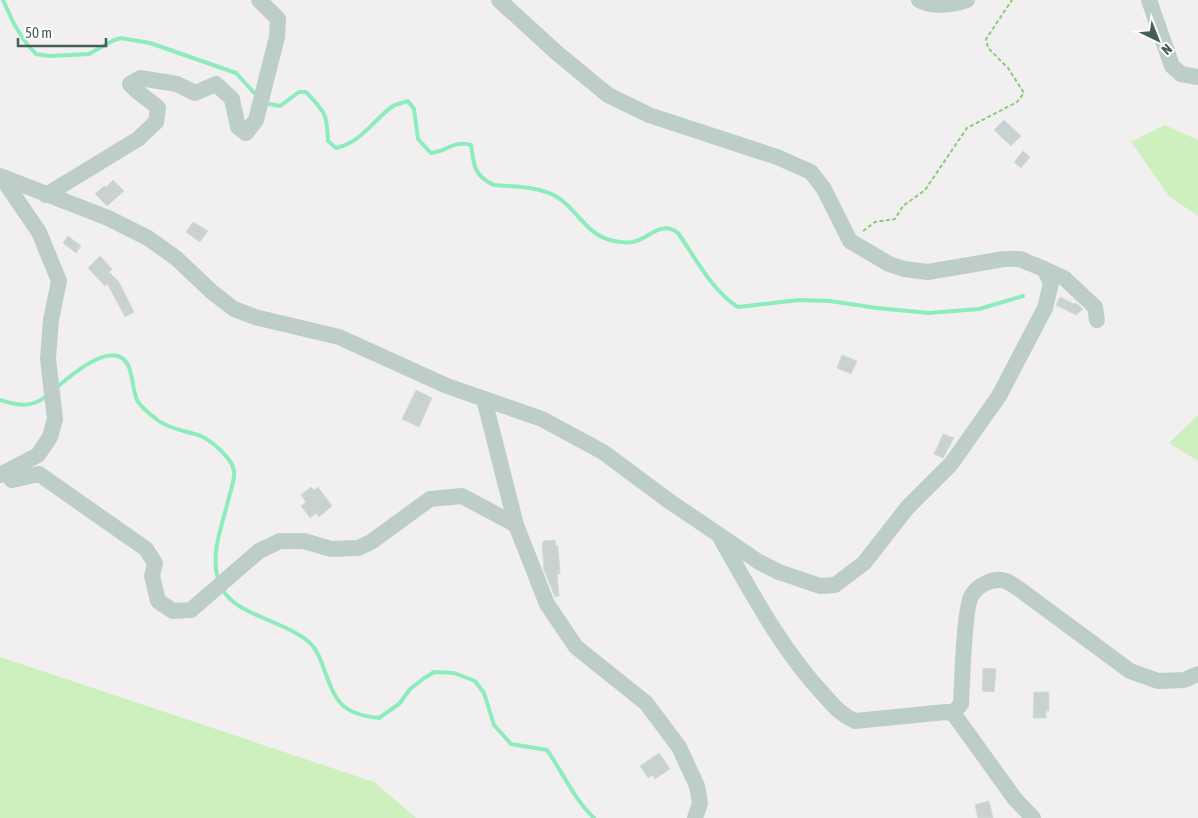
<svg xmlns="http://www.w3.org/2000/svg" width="1198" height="818" font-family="'Asap Condensed',sans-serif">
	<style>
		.green { fill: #ceefbe }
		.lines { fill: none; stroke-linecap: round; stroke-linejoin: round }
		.stream { stroke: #8cecbc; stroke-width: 4 }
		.building { fill: #c9d2d0; stroke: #d3dbdb }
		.path { stroke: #88cd76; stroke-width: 2; stroke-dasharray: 4 2.5; stroke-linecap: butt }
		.minor { stroke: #bdceca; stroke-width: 16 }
	</style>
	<rect width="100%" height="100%" fill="#f2eff1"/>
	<g class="green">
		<polygon points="1165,125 1198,140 1198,216 1169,196 1131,142"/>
		<polygon points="1198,415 1198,461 1169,443"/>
		<polygon points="0,657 374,782 416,818 0,818"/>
	</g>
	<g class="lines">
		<g class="stream">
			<polyline points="3,0 14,24 26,43 36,54 49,56 89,54 114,40 121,38 150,43 236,73 257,96"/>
			<path d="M264,103L280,106L299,92H306C325,112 327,113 328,141L336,148C361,143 373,120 393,106C397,104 403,103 408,101L414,109L418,139L431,153C448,151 454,140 471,145C474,165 473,175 494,185C514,187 540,186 557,197C577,209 586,234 610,240C616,242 627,243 633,242C650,238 660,220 678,233C695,257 712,291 738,307L799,300L830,301L877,308L929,313L979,309L1023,296"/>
			<path d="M56,388C69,377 100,350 118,356C134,361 131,387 137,400C141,408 151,415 159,421C171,430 188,431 201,436C211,441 218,447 225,455C229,459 233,466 234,471C235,480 231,489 229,497C223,523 210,553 218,579"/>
			<path d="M0,400C17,406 31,408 47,396"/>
			<path d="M222,588C233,615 291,622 312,645C318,652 321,660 324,669C336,702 341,714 379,718L399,704L410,689L423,679L434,672L454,673L475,681L484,693L494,725L511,744L547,750C563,773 574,799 594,818"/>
		</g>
	</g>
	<g class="building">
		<polygon points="1004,120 1021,136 1011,146 994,130"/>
		<polygon points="1023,151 1030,157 1021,168 1014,162"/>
		<polygon points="113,180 124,191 107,206 95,194 104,186 106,187"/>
		<polygon points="193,222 208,231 200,242 186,232"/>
		<polygon points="68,236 81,246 76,253 63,243"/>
		<polygon points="100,256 112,269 109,272 119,282 134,312 125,317 107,283 105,286 88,268"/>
		<polygon points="1060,297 1074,304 1076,303 1083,309 1076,315 1056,305"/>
		<polygon points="842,355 857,361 851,374 837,368"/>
		<polygon points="416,390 432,398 419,427 402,419"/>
		<polygon points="943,434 954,438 943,458 934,454"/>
		<polygon points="311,487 314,490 318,487 332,506 319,517 316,513 310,518 301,506 306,502 301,495"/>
		<polygon points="555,540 556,546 558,546 560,574 557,574 559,596 555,597 544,570 542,543 544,541"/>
		<polygon points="983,668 996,669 994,692 982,691"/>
		<polygon points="1034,692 1049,692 1049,711 1046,711 1046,718 1033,718"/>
		<polygon points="659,753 670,769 655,779 652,775 648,778 640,766"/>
		<polygon points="989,801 993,818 978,818 975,805"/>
	</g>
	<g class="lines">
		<polyline class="path" points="863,231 875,222 895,219 903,206 925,190 967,128 1017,102 1024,93 1008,68 988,48 986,39 1012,0"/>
		<g class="minor">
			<path d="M919,0C932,8 953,5 967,0"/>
			<polyline points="1149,0 1172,66 1181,74 1198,77"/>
			<polyline points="0,176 108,218 148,238 176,258 212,292 234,309 255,317 339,337 447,386 542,419 603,452 669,501 759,562 779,572 820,586 835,585 864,563 907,508 951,464 999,396 1045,308 1051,283 1044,269 1020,259 1004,259 928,272 904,269 889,264 850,241 824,189 811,172 777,157 649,115 608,95 557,53 499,0"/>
			<path d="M46,195L138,139L156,122L158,108C149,99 138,94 130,84L140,78L177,84L195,93L216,84L232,99L238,127L246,133L256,120L277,37L278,19L259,0"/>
			<polyline points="1044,269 1064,278 1095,307 1097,320"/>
			<polyline points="484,399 516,525 547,604 576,647 646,703 679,747 697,786 700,803 695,818"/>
			<polyline points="6,472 12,480 39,474 146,549 155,563 152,576 158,601 173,611 191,610 259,551 280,541 304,541 331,549 358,548 371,542 430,499 462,496 516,525"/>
			<polyline points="0,475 38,455 50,437 55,419 48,359 51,320 59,281 39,232 2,178"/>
			<path d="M721,539C752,593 781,649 824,695C834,706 841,715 855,721L946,712L953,713"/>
			<path d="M953,713L961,704C962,686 964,606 972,595C978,585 994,577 1006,581C1010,583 1015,586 1019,589L1130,671L1158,681L1184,680L1198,674"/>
			<polyline points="953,713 1015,799 1033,818"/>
		</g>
	</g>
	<g transform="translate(1158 40) rotate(137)" stroke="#ffffff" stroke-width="4" paint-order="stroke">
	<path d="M0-4L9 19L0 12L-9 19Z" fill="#475d58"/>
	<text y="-8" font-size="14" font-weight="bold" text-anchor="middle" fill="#475d58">N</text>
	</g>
	<path d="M18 38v8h88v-8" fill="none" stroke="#475d58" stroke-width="2.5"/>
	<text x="25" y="38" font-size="15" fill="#475d58" stroke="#ffffff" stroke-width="4" paint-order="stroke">50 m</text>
</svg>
